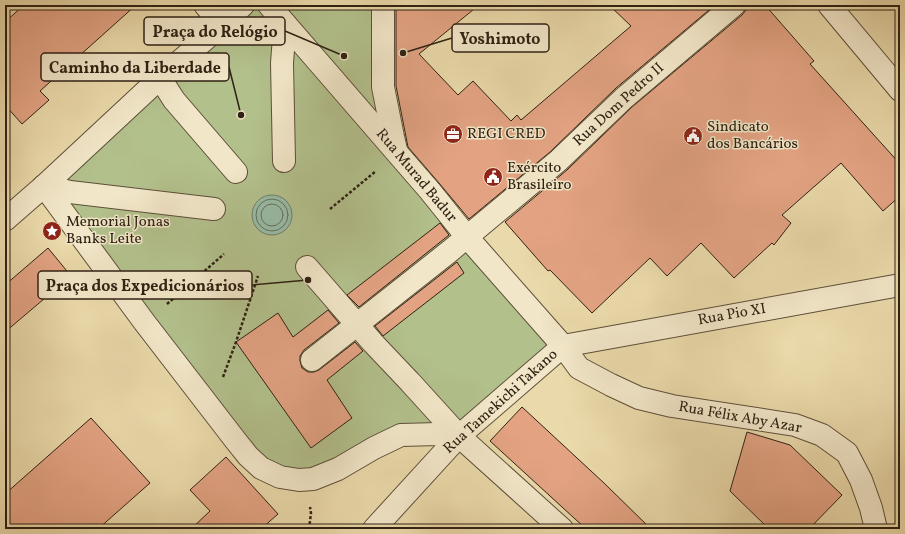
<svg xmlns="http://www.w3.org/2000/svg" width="905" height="534" font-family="Vollkorn,serif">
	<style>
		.green { fill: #b2c08c; stroke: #707050 }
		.water { fill: #98bba5; stroke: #6e7d6b }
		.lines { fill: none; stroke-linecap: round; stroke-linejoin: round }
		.shore { stroke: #646e5c; stroke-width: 1 }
		.building { fill: #e3a383; stroke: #2f2113 }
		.minor-casing { stroke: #5e4f39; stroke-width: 24 }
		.path { stroke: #2f2113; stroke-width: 2.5; stroke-dasharray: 3 2; stroke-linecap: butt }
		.minor { stroke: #f1e6c8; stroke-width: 22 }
		.labels { text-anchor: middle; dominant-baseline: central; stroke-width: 3; stroke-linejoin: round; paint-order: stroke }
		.street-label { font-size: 15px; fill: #2f2113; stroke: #f1e6c8 }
		.poi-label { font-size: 15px; fill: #2f2113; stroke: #f1e6c8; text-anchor: start }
		.leader { fill: none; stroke: #2f2113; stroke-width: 1.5 }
		.callout-dot { fill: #2f2113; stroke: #f1e6c8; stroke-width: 1.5 }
		.callout { fill: #f1e6c8; stroke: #2f2113; stroke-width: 1.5 }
		.callout-label { font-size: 16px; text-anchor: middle; font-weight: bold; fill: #2f2113 }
	</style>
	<rect width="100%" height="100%" fill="#ead9aa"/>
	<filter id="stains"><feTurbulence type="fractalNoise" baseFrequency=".005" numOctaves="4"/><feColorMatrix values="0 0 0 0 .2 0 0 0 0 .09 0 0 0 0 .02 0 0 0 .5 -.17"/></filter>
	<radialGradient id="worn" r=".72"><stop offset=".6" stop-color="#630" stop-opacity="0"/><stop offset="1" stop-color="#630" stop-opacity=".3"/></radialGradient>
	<polygon class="green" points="207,5 379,5 386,121 555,345 457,433 441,432 328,473 264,467 46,187 224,25"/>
	<circle class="water" cx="272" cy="215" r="20"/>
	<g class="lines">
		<g class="shore">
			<circle cx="272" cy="215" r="16"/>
			<circle cx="272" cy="215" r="11"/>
		</g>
	</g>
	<g class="building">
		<polygon points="24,5 136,5 40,91 49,100 22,124 5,105 5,22"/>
		<polygon points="396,5 479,5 419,54 458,95 473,81 511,121 517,115 521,120 631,26 609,5 715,5 616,88 550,152 469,219 439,183 408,147 396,86"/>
		<polygon points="746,5 765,5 814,61 810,64 900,164 900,196 883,211 841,163 782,215 791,223 774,245 772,243 734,278 701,243 667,276 650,258 592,313 550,270 548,271 505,222 567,170 632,107 742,15 746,10"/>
		<polygon points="440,223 449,235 359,307 347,295"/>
		<polygon points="48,248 71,276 5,332 5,285"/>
		<polygon points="457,262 464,273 383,336 375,326"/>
		<polygon points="328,310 339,323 304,350 300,356 300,361 302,368 308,372 314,372 319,370 355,342 363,351 327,380 352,418 311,448 236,342 278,313 293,337"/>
		<polygon points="522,407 604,483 651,529 586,529 490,441"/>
		<polygon points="91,418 150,483 98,529 5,529 5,494"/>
		<polygon points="747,432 790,445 842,495 809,529 769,529 730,491"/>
		<polygon points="226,457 278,514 261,529 191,529 210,511 190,490"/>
	</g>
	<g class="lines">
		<defs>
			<g id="minor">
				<polyline points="205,5 222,25"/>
				<polyline points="269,5 430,191 467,237 563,346 579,368 611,385 639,398 672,406 795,425 822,435 847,453 861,480 871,508 876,529"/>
				<polyline points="383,5 383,87 393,137 396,150"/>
				<polyline points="829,5 900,90"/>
				<polyline points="160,78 174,100 236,172"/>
				<polyline points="284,161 282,63 285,24"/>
				<polyline points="44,186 145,323 236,441 248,456 261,468 280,477 299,480 313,479 338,469 374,448 401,435 438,434 459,436"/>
				<polyline points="44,186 70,192 214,209"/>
				<polyline points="5,220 44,186 160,78 222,25 243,5"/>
				<polyline points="307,267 373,343 410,382 459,436 562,529"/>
				<polyline points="563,346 900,285"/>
				<polyline points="312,360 450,251 558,161 624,98 734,5"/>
				<polyline points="374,529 459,436 563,346"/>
			</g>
		</defs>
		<use href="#minor" class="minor-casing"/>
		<g class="path">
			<polyline points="330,209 376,171"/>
			<polyline points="167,304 224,254"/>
			<polyline points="223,377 236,342 258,276"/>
			<polyline points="309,529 311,513 310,507"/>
		</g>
		<use href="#minor" class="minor"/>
	</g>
	<defs>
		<symbol id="office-disc" viewBox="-11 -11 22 22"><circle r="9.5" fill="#8f2418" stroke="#f1e6c8"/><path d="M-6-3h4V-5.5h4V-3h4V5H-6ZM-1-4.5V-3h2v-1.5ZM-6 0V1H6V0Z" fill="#fff"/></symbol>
		<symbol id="civic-disc" viewBox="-11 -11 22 22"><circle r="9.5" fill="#8f2418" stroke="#f1e6c8"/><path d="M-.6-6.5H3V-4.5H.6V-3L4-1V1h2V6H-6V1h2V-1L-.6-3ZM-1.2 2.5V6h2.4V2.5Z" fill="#fff"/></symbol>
		<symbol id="sight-disc" viewBox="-11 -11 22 22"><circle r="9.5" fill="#8f2418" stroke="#f1e6c8"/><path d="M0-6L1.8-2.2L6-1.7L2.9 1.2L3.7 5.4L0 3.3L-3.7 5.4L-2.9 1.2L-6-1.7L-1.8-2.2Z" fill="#fff"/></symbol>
	</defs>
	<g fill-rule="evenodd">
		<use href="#office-disc" x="442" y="123" width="22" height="22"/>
		<use href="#civic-disc" x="682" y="125" width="22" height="22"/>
		<use href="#civic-disc" x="482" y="166" width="22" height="22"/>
		<use href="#sight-disc" x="41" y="220" width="22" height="22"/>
	</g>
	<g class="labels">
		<g class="street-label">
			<text transform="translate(619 105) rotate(-42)">Rua Dom Pedro II</text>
			<text transform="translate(416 176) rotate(50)">Rua Murad Badur</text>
			<text transform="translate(732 315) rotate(-10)">Rua Pio XI</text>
			<text transform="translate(501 402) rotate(-42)">Rua Tamekichi Takano</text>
			<text transform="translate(740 418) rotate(10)">Rua Félix Aby Azar</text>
		</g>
		<g class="poi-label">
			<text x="707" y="127">Sindicato<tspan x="707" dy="17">dos Bancários</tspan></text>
			<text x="467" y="134">REGI CRED</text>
			<text x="507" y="168">Exército<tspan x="507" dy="17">Brasileiro</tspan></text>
			<text x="66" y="222">Memorial Jonas<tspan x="66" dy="17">Banks Leite</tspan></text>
		</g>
	</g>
	<path class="leader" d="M344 56L285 31M403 53L452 38M241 115L229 67M308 280L252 285"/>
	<g class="callout-dot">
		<circle cx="344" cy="56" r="4"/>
		<circle cx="403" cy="53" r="4"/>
		<circle cx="241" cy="115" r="4"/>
		<circle cx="308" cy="280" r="4"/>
	</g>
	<g class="callout">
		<rect x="144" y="17" width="141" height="28" rx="4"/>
		<rect x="452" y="24" width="97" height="28" rx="4"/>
		<rect x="41" y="53" width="188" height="28" rx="4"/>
		<rect x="38" y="271" width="214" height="28" rx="4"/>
	</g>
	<g class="callout-label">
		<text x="215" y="37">Praça do Relógio</text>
		<text x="500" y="44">Yoshimoto</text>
		<text x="135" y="73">Caminho da Liberdade</text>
		<text x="145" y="291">Praça dos Expedicionários</text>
	</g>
	<rect width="905" height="534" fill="none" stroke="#ead9aa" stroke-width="20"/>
	<rect x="6" y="6" width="893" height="522" fill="none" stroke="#2f2113" stroke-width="2"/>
	<rect x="10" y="10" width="885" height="514" fill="none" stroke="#2f2113"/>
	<rect width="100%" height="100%" filter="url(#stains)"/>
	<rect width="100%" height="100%" fill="url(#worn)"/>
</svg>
